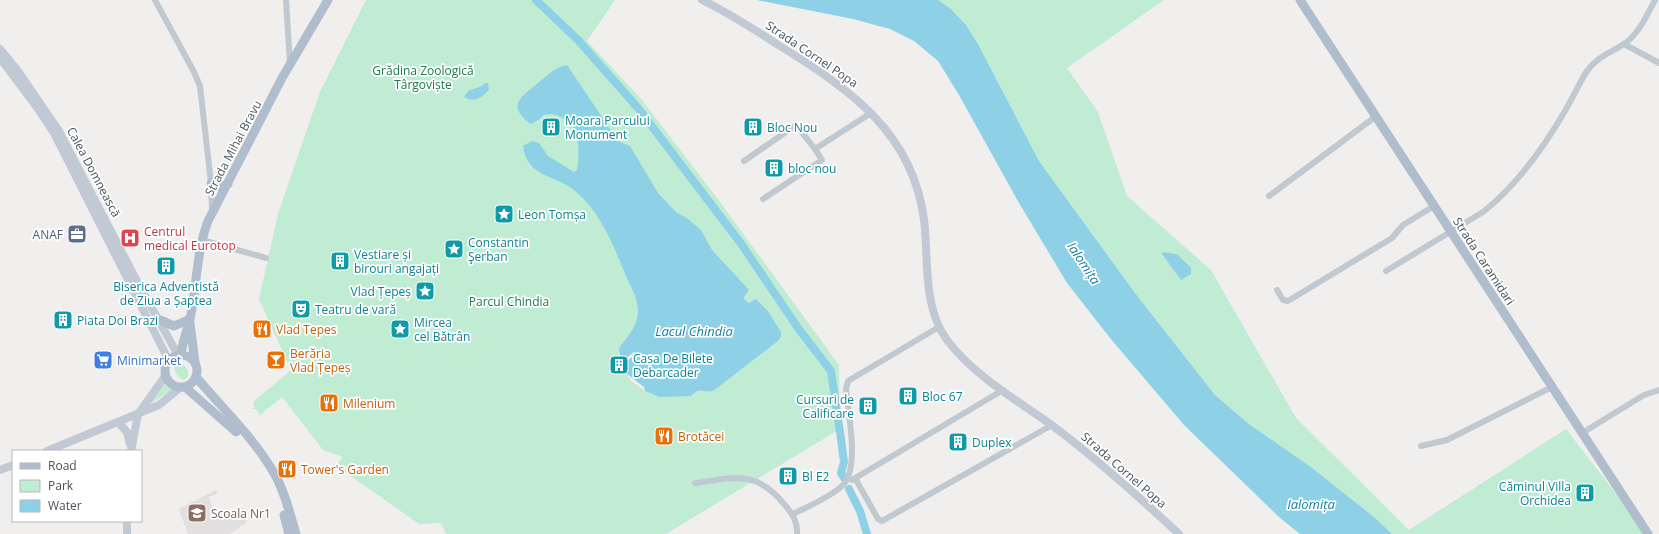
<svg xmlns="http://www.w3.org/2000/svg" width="1659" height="534" font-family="'Open Sans',sans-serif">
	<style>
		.education { fill: #e2dfe0 }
		.green { fill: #bfecd2 }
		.water { fill: #8ed1e7 }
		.pier { fill: #f1eeee }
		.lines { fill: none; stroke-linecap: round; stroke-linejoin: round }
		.canal { stroke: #8ed1e7; stroke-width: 8 }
		.street { stroke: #c0c8d0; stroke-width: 6 }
		.secondary { stroke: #c0c9d4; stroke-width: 8 }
		.primary { stroke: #afbdcc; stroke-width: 9 }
		.labels { text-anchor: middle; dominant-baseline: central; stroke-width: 3.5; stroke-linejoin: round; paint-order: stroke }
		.street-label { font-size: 12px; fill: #47515b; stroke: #fff }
		.park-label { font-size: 12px; fill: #1c784d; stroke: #fff }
		.culture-label { font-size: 12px; fill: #0d838f; stroke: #fff; text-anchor: start }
		.health-label { font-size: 12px; fill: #be3a42; stroke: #fff; text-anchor: start }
		.service-label { font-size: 12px; fill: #4e5e75; stroke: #fff; text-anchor: end }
		.food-label { font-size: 12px; fill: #c56008; stroke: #fff; text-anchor: start }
		.shop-label { font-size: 12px; fill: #366cbe; stroke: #fff; text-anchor: start }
		.education-label { font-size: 12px; fill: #785e54; stroke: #fff; text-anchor: start }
		.water-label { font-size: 13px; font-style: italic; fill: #147ea1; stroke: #fff }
	</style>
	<rect width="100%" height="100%" fill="#f1eeee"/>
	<polygon class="education" points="216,490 218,493 209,497 215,516 243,508 247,522 230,534 188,534 179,509"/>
	<g class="green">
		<polygon points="366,0 615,0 587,41 642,100 720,202 839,365 840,429 666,534 446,534 441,523 419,524 342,470 331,465 337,464 343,457 323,450 282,397 260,415 256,409 252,409 255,407 253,404 254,401 291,370 259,299 278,214 307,129 320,92"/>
		<polygon points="938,0 1164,0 1067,68 1098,112 1127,196 1211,270 1296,418 1409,530 1566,429 1647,534 1392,534 1374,517 1311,467 1249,424 1215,395 1135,293 1039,161 978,44 966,25 951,9"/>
		<path d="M179,362C185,364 190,372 188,377L184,380L178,377L174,369L175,365Z"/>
		<polygon points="165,384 172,390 145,407"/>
	</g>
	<g class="water">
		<polygon points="757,0 938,0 951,9 966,25 978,44 1039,161 1135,293 1215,395 1249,424 1311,467 1374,517 1392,534 1300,534 1279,517 1184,425 1110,338 1067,283 1019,203 959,95 938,61 914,41 890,29 853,19"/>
		<path d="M567,65L618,141L630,146L658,193L676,212L688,219L701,230L712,250L749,290L744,297L745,300L749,303L756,299L767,310L781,332V337L778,341L713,391C703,393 700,386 691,396L660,397L645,391L632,382L623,370L619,348C628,336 638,326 638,311C638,299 631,287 626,276C614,247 601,212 575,191C555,174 527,178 523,146L532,141L539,143L548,156L574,172L577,170C580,149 581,125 559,116C555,114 548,114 544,115C540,118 536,122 531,124C505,106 522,96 538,83C548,75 555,67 567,65Z"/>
		<path d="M485,83H488L489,90C481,98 474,103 464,97L468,91L482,86Z"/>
		<polygon points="1163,252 1177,254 1191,268 1191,274 1181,280 1162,254"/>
	</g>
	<polygon class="pier" points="634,352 636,354 622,365 627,374 644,387 645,391 632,382 623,370 620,363"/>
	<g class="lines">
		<g class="canal">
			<polyline points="536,0 578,40 638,108 742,245 798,328 831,371 841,439 844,462 841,473 844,478"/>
			<polyline points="849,489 860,511 867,534"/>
		</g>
		<g class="street">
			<polyline points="155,0 194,72 200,86 211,183 212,210"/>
			<polyline points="286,0 290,64"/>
			<polyline points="1624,44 1659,63"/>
			<polyline points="744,161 796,125 815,149 871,113"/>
			<polyline points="1269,196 1375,117"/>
			<polyline points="763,199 822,160 815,149"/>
			<polyline points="202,240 266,258"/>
			<path d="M1386,271L1483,212C1516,186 1544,147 1565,111C1573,98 1579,83 1587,71C1597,57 1610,53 1624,44C1639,34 1647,15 1655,0"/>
			<polyline points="1277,290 1283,300 1288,301 1392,238 1403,225 1434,206"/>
			<polyline points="1582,433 1644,395 1659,390"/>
			<polyline points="1421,446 1447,440 1552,387"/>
			<polyline points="855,478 878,519 882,521 1052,425"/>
			<polyline points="852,480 1003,390"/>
			<path d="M695,483C735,478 755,469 784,504C792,513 798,522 797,534"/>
			<path d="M793,514C807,507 831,497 843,485C860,468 848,412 846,389L848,381L939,327"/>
		</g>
		<g class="secondary">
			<path d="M702,0C729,13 755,30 780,46C849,89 913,132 924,220C929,259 922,306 947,340C974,376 1017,400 1053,426C1097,459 1138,496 1179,534"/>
			<polyline points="0,49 18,71 59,131 140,287 178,355"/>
			<polyline points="0,58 36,106 54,133 169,361"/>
			<polyline points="118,422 127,432 130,444"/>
			<polyline points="47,451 159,405 181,387"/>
			<polyline points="131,451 138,414 166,375"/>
			<polyline points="0,470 13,465"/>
			<polyline points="127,534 127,521"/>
		</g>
		<g class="primary">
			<polyline points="1300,0 1648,534"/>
			<polyline points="211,183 220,187 228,184"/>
			<polyline points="160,320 174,326 190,319"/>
			<polyline points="190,323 195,363"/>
			<path d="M181,355C182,342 187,331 190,319C197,286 196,253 208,221L282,78L328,0"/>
			<circle cx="181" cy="371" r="16"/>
			<path d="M196,377C222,408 254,438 274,473C285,492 290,514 296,534"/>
			<polyline points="185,387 236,432"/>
			<polyline points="284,515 289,534"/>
		</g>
	</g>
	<defs>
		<symbol id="building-square" viewBox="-11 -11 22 22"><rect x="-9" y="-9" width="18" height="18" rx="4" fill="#0f9aa8" stroke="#fff"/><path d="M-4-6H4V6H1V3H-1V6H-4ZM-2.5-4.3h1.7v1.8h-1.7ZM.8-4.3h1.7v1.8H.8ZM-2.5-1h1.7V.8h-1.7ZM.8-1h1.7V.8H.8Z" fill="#fff"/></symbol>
		<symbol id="sight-square" viewBox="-11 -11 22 22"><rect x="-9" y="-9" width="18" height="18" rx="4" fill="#0f9aa8" stroke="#fff"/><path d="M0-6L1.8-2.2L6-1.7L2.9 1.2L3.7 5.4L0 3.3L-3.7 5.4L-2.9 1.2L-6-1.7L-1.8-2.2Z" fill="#fff"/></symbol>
		<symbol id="office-square" viewBox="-11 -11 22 22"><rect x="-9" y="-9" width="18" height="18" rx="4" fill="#5c6f8a" stroke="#fff"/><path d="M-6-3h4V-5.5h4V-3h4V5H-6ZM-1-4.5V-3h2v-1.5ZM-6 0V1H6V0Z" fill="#fff"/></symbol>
		<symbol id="hospital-square" viewBox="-11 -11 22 22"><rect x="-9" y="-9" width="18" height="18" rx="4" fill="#e0444e" stroke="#fff"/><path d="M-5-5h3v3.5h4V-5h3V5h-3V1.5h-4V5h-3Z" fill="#fff"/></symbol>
		<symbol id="theatre-square" viewBox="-11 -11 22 22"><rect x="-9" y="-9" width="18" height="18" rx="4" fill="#0f9aa8" stroke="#fff"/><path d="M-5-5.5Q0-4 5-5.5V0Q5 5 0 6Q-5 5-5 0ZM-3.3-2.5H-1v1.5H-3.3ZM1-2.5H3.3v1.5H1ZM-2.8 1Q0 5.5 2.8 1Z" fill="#fff"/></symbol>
		<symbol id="restaurant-square" viewBox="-11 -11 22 22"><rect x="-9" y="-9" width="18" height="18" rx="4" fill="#e8710a" stroke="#fff"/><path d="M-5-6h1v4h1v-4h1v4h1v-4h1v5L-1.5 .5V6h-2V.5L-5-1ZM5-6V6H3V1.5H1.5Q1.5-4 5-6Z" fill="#fff"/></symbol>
		<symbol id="supermarket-square" viewBox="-11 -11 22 22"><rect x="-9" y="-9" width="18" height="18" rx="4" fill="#3f7fe0" stroke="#fff"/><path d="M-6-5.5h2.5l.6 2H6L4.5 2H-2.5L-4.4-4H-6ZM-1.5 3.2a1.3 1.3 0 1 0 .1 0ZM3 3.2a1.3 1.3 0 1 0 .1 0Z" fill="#fff"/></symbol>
		<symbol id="bar-square" viewBox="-11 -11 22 22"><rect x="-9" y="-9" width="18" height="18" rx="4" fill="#e8710a" stroke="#fff"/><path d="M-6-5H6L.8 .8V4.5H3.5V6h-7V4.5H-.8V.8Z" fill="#fff"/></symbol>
		<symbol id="school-square" viewBox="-11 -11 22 22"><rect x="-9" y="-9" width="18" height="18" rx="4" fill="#8d6e63" stroke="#fff"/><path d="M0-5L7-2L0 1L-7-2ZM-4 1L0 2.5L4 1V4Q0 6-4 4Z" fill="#fff"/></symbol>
	</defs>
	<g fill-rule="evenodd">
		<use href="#building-square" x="540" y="116" width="22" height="22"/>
		<use href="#building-square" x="742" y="116" width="22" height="22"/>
		<use href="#building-square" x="763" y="157" width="22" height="22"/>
		<use href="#sight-square" x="493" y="203" width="22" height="22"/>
		<use href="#office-square" x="66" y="223" width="22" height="22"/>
		<use href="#hospital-square" x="119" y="227" width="22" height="22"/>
		<use href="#sight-square" x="443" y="238" width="22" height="22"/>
		<use href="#building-square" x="329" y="250" width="22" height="22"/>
		<use href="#building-square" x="155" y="255" width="22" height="22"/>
		<use href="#sight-square" x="414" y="280" width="22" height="22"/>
		<use href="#theatre-square" x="290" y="298" width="22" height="22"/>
		<use href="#building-square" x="52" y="309" width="22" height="22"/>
		<use href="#restaurant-square" x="251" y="318" width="22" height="22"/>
		<use href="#sight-square" x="389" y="318" width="22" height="22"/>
		<use href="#supermarket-square" x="92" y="349" width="22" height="22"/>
		<use href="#bar-square" x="265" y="349" width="22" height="22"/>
		<use href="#building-square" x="608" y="354" width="22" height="22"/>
		<use href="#building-square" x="897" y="385" width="22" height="22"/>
		<use href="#restaurant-square" x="318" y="392" width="22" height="22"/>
		<use href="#building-square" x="857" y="395" width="22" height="22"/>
		<use href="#restaurant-square" x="653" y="425" width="22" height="22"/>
		<use href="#building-square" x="947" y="431" width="22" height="22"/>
		<use href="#restaurant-square" x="276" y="458" width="22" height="22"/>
		<use href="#building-square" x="777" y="465" width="22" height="22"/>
		<use href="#building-square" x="1574" y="482" width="22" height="22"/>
		<use href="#school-square" x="186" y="502" width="22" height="22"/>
	</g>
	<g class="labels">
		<g class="street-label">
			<text transform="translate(812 54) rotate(34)">Strada Cornel Popa</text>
			<text transform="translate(233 148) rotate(-62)">Strada Mihai Bravu</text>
			<text transform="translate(94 172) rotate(62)">Calea Domnească</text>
			<text transform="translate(1484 261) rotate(57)">Strada Caramidari</text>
			<text transform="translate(1124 470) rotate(41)">Strada Cornel Popa</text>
		</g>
		<g class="park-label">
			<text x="423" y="70">Grădina Zoologică<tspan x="423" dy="14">Târgoviște</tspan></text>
			<text x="509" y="301">Parcul Chindia</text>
		</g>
		<g class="culture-label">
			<text x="565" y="120">Moara Parcului<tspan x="565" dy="14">Monument</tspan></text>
			<text x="767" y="127">Bloc Nou</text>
			<text x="788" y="168">bloc nou</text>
			<text x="518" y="214">Leon Tomșa</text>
			<text x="468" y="242">Constantin<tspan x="468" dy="14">Şerban</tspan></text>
			<text x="354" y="254">Vestiare și<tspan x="354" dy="14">birouri angajați</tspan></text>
			<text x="166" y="286" text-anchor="middle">Biserica Adventistă<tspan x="166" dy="14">de Ziua a Șaptea</tspan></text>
			<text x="411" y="291" text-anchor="end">Vlad Țepeș</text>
			<text x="315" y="309">Teatru de vară</text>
			<text x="77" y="320">Piata Doi Brazi</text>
			<text x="414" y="322">Mircea<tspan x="414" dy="14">cel Bătrân</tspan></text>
			<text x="633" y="358">Casa De Bilete<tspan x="633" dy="14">Debarcader</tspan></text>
			<text x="922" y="396">Bloc 67</text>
			<text x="854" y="399" text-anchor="end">Cursuri de<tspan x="854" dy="14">Calificare</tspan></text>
			<text x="972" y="442">Duplex</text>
			<text x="802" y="476">Bl E2</text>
			<text x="1571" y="486" text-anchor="end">Căminul Villa<tspan x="1571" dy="14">Orchidea</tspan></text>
		</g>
		<g class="health-label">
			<text x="144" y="231">Centrul<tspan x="144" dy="14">medical Eurotop</tspan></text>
		</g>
		<g class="service-label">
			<text x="63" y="234">ANAF</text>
		</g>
		<g class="food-label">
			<text x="276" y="329">Vlad Tepes</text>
			<text x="290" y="353">Berăria<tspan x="290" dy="14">Vlad Țepeș</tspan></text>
			<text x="343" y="403">Milenium</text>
			<text x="678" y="436">Brotăcei</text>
			<text x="301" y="469">Tower's Garden</text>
		</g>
		<g class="shop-label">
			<text x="117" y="360">Minimarket</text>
		</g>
		<g class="education-label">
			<text x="211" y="513">Scoala Nr1</text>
		</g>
		<g class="water-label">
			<text transform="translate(1084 263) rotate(56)">Ialomița</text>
			<text x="694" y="331">Lacul Chindia</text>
			<text x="1311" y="504">Ialomița</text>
		</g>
	</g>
	<rect x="12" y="450" width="130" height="72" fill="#ffffff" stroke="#b5b9bd"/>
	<rect x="20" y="463" width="20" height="6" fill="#afbdcc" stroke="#b5b9bd"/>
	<text x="48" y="470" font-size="12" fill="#47515b">Road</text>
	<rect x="20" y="480" width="20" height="12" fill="#bfecd2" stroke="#b5b9bd"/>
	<text x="48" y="490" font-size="12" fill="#47515b">Park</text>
	<rect x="20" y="500" width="20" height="12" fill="#8ed1e7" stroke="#b5b9bd"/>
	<text x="48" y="510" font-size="12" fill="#47515b">Water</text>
</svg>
